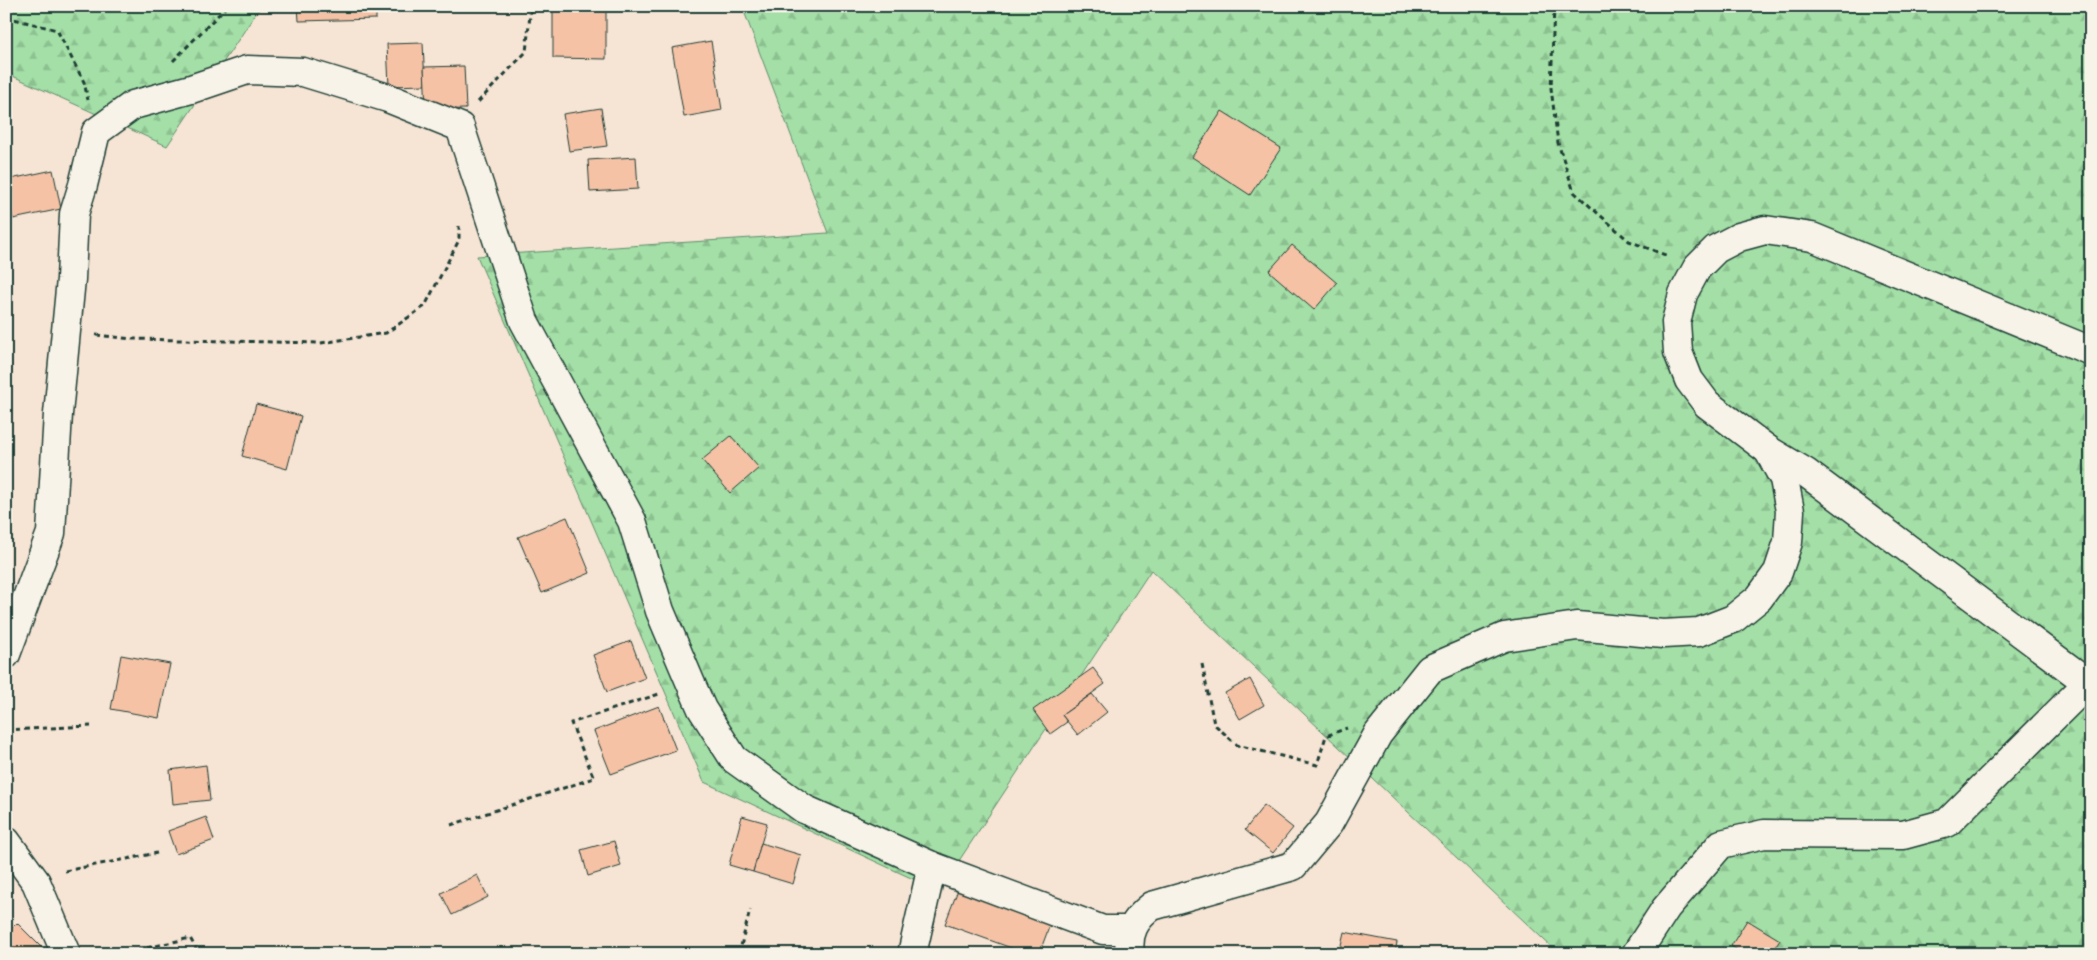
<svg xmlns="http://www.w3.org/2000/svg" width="2097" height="960" font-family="'Indie Flower',sans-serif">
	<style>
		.forest { fill: url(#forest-firs); stroke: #618e6d }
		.building { fill: #f5c2a6; stroke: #1f3d34 }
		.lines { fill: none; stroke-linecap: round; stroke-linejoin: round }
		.street-casing { stroke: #1f3d34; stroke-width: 31 }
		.path { stroke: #1f3d34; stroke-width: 3; stroke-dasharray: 5 4; stroke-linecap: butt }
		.street { stroke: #f7f3e8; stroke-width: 28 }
	</style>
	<defs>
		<pattern id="forest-firs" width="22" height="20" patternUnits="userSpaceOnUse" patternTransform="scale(1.25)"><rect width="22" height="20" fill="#a3dfa6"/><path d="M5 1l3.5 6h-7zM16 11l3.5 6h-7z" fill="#8cc090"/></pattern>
	</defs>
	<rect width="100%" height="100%" fill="#f6e4d4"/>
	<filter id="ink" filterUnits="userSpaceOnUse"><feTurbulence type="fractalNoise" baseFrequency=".02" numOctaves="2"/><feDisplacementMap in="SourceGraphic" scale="10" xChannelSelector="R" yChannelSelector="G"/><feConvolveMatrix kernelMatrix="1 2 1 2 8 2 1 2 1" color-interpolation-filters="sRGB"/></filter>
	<g filter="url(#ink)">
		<g class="forest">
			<polygon points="6,6 261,6 167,146 6,73"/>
			<polygon points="742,6 2091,6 2091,954 1559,954 1151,570 939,891 704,782 477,256 828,233"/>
		</g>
		<g class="building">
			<polygon points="298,6 376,6 376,19 299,21"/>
			<polygon points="553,6 606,6 606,59 553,58"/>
			<polygon points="711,41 722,110 684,117 672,48"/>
			<polygon points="423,43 425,85 389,86 387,44"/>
			<polygon points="464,66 466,109 426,110 424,67"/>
			<polygon points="601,108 607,146 569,151 563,114"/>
			<polygon points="1222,111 1281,148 1250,195 1192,157"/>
			<polygon points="636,157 638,189 590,192 588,160"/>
			<polygon points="53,170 61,209 13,219 6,180"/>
			<polygon points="1292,245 1337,283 1314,310 1269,271"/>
			<polygon points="256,404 301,416 287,469 242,456"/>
			<polygon points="731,436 759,468 730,493 702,460"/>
			<polygon points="567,517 590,573 542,593 518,537"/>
			<polygon points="631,641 645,678 607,692 593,655"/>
			<polygon points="121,655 170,664 159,718 111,709"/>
			<polygon points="1093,668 1105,684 1062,715 1067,722 1050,734 1033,710"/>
			<polygon points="1250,679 1264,705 1240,719 1225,693"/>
			<polygon points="1092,694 1107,712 1078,735 1062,715"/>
			<polygon points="659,706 676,750 611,774 594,731"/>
			<polygon points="206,765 210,800 173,804 170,770"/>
			<polygon points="1264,805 1293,828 1273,853 1245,830"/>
			<polygon points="742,816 767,823 753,872 729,865"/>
			<polygon points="206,817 214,840 176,854 168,831"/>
			<polygon points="614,841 621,866 588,876 581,850"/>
			<polygon points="761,843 801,855 793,884 753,872"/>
			<polygon points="477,875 488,897 452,915 441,893"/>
			<polygon points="959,887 1051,922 1039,954 1028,954 945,924"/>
			<polygon points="1747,920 1780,940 1771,954 1744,954 1731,946"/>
			<polygon points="17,923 48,954 6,954 6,934"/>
			<polygon points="1344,932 1397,942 1395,954 1339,954"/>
		</g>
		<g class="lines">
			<defs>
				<g id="street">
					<polyline points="2091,351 1812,237 1765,230 1739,237 1716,249 1697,268 1683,294 1676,322 1678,352 1689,380 1707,404 1768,450 1805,472 2091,685"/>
					<polyline points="6,654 51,533 58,414 71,279 74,214 83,185 96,132 133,105 191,89 247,70 303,72 388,98 460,127 524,321 632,521 660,611 691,684 702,709 734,759 804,809 932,866 1103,930 1131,930"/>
					<polyline points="6,841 36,882 66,954"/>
					<polyline points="912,954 932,866"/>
					<path d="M1130,954C1127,932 1135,919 1152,906L1293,866L1329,823L1378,734L1430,669L1504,637L1577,626L1663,634L1699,632L1733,619L1759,598L1778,572L1788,542L1790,511L1784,479L1768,450"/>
					<polyline points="1636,954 1666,908 1721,844 1764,834 1903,835 1947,823 2088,683"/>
				</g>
			</defs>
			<use href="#street" class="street-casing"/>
			<g class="path">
				<polyline points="1554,6 1551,88 1558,143 1574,192 1629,241 1668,256"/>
				<polyline points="6,17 57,30 84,82 88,100"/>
				<polyline points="173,61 227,6"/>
				<polyline points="478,102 526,52 531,6"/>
				<polyline points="96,335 133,339 321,343 386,333 425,306 459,240 459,226"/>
				<polyline points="1202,664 1214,724 1237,745 1317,765 1326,736 1347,728"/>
				<polyline points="6,730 91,726"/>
				<polyline points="451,825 594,778 571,723 662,693"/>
				<polyline points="65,871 157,853"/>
				<polyline points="479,950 479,954"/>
				<polyline points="121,954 190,938 199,954"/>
				<polyline points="739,954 750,910"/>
			</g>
			<use href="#street" class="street"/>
		</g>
	</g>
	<rect width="2097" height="960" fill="none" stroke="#f7f3e8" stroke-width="25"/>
	<rect x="12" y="12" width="2072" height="935" fill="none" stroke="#1f3d34" stroke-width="2" filter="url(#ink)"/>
</svg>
